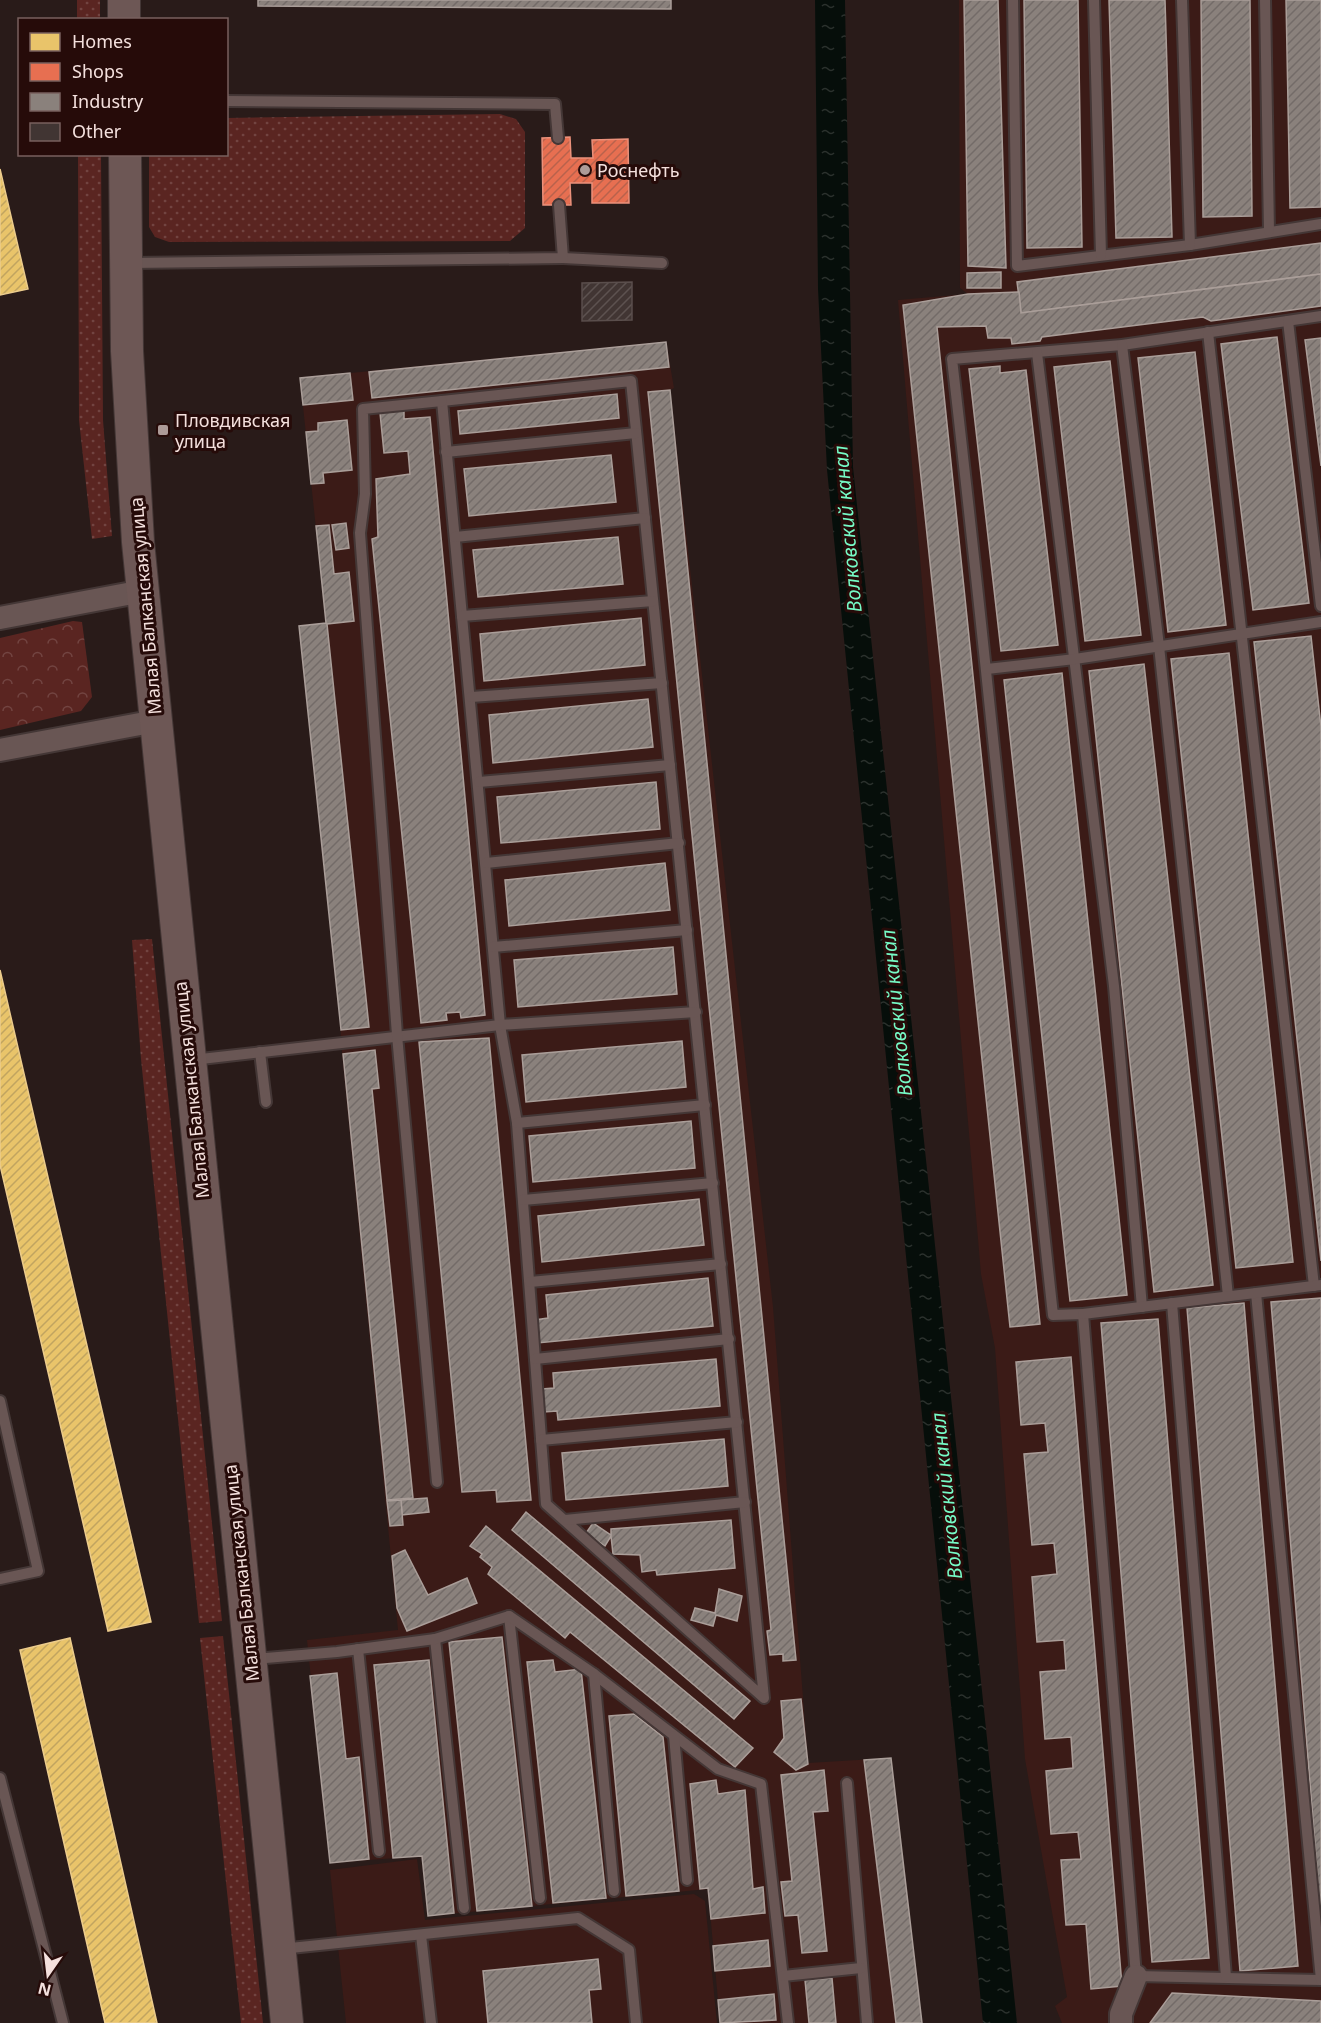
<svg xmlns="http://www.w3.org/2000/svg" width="1321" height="2023" font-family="'Noto Sans',sans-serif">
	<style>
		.built { fill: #3b1b17 }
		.grass { fill: url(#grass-dots) }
		.park { fill: url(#park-crowns) }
		.water { fill: url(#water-ripples) }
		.homes { fill: url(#homes-hatch); stroke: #eccc8c; stroke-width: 1.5 }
		.shops { fill: url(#shops-hatch); stroke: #eb917b; stroke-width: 1.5 }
		.industry { fill: url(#industry-hatch); stroke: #aa9e99; stroke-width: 1.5 }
		.building { fill: url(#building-hatch); stroke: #5a4e4c; stroke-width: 1.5 }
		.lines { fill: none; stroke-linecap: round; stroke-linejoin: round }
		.lane-casing { stroke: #443736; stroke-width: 14 }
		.street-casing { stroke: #443736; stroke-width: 26 }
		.secondary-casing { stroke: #443736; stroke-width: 34 }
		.lane { stroke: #695654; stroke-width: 10 }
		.street { stroke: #695654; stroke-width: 22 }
		.secondary { stroke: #6d5755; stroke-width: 32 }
		.poi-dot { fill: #ad9b98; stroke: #260b09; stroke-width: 2 }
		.labels { text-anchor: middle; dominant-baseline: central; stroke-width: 6; stroke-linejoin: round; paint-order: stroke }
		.poi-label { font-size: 18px; fill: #f4e0dd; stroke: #260b09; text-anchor: start }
		.street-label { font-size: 18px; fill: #f4e0dd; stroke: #260b09 }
		.water-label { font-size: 20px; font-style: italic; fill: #76fac6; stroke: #260b09 }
	</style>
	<defs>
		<pattern id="grass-dots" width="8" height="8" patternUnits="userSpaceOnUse" patternTransform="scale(1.5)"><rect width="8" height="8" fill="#5a2521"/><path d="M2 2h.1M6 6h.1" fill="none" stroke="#724441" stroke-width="1.8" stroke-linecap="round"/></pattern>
		<pattern id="park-crowns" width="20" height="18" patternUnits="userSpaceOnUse" patternTransform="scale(1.5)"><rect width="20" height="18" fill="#5a2521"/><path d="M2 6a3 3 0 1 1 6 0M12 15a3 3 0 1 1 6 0" fill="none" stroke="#724441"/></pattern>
		<pattern id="water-ripples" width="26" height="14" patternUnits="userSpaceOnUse" patternTransform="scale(1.5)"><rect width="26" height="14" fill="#060e0a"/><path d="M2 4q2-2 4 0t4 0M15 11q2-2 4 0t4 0" fill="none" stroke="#2b312d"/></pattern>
		<pattern id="homes-hatch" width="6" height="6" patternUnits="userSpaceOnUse" patternTransform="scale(1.5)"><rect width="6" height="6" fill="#e9c46a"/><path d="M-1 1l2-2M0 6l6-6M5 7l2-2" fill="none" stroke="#c1a460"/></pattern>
		<pattern id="shops-hatch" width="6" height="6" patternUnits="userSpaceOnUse" patternTransform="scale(1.5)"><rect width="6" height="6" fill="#e76f51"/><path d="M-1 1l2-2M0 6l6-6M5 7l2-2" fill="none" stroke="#b8624c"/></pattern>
		<pattern id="industry-hatch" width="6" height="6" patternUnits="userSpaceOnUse" patternTransform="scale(1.5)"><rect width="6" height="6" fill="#8a817c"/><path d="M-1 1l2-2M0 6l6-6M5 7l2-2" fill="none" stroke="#736b68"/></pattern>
		<pattern id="building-hatch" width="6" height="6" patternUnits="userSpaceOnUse" patternTransform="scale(1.5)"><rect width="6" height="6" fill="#413533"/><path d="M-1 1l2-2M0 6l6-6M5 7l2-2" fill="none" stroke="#5d5250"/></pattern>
	</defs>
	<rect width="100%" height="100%" fill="#291b19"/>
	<g class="built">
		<polygon points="959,0 1321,0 1321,2023 1062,2023 1055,2006 1067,1997 1025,1759 995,1348 981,1274 898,300 968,294 960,288"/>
		<polygon points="666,342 674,388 670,390 773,1307 808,1763 891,1758 922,2023 720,2023 708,1889 428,1916 422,1856 330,1863 307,1640 398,1630 341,1042 326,623 300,378"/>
		<polygon points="417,1859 425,1920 694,1894 705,1901 717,2023 346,2023 330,1870"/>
	</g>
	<g class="grass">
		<rect x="77" y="0" width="23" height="19"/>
		<polygon points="500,114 516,119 525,132 525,228 510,241 169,242 155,237 149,227 149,155 226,154 227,118"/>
		<polygon points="78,155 101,155 103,420 112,536 92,539 79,420"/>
		<polygon points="152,939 222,1621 199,1623 141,1059 132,940"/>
		<polygon points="223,1636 263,2023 241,2023 200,1638"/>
	</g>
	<polygon class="park" points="73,621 82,622 92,697 81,711 0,730 0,638"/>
	<polygon class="water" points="815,0 845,0 853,467 1017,2023 983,2023 827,470 818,289"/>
	<g class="homes">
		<polygon points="0,169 28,289 0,295"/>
		<polygon points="0,970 151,1622 108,1631 0,1165"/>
		<polygon points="70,1638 157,2023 105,2023 55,1804 20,1650"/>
	</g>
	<polygon class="shops" points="570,137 571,158 593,158 592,140 628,139 629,203 592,203 592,183 570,183 571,205 543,205 542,138"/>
	<g class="industry">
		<polygon points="258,0 671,0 671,9 258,6"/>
		<polygon points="964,0 998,0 1006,268 968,266"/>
		<polygon points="1024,0 1078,0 1082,247 1027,248"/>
		<polygon points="1109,0 1165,0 1172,237 1116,238"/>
		<polygon points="1201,0 1250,0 1252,216 1203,217"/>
		<polygon points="1286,0 1321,0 1321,207 1290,208"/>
		<polygon points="1321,243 1321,274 1021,313 1017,282"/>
		<polygon points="1001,272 1001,288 967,288 967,273"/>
		<polygon points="1321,274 1321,306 1211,321 1203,317 1042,337 1040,341 1012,344 1011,338 988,338 986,326 937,327 1040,1324 1010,1327 903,305 968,294 1019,292 1021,313"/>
		<polygon points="1277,337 1309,603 1253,610 1221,344"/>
		<polygon points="1321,338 1321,466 1305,340"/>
		<polygon points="666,342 669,367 372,398 369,372"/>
		<polygon points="1195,352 1226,625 1168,632 1138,358"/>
		<polygon points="1110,361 1141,635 1085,641 1054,367"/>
		<polygon points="1000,366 1000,373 1026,370 1058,645 1001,651 969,369"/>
		<polygon points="350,373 353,400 303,405 300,378"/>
		<polygon points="670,390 796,1660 783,1661 783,1654 770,1655 767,1631 771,1630 648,392"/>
		<polygon points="617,394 619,418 460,434 458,411"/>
		<polygon points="404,410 404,419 430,417 485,1015 461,1018 460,1012 446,1013 447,1020 421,1023 372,539 378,537 376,479 410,474 408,451 384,453 380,413"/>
		<polygon points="347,420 352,470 323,473 324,483 311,484 306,432 318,431 318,423"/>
		<polygon points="611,455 616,502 469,516 464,469"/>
		<polygon points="346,523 349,548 336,550 332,525"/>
		<polygon points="329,525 334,574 349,572 354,621 327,624 369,1027 341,1030 299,626 326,623 316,526"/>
		<polygon points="618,537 623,584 478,597 473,550"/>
		<polygon points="641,618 645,665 484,681 480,634"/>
		<polygon points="1311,636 1321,727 1321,1261 1254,642"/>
		<polygon points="1229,653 1293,1262 1236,1268 1171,659"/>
		<polygon points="1144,664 1213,1285 1154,1292 1089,671"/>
		<polygon points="1062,673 1127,1295 1070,1301 1004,680"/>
		<polygon points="648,699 653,747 493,763 489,715"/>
		<polygon points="656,782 660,829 501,843 497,797"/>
		<polygon points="665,863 670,910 509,926 505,880"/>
		<polygon points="673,947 677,994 518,1007 514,960"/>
		<polygon points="489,1038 531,1500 497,1502 496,1490 462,1492 419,1042"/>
		<polygon points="682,1041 686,1087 526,1102 522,1055"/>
		<polygon points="375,1050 379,1088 372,1089 413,1498 387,1500 343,1054"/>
		<polygon points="691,1121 695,1168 533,1182 529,1136"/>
		<polygon points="699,1199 704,1245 542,1262 538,1216"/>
		<polygon points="708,1278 713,1326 537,1343 535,1320 548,1318 546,1295"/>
		<polygon points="1321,1298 1321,1919 1271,1302"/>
		<polygon points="1244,1303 1298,1966 1240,1971 1187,1308"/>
		<polygon points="1158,1319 1209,1958 1152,1962 1101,1323"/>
		<polygon points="1071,1357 1122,1986 1091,1989 1086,1924 1066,1925 1061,1860 1081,1859 1078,1832 1051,1834 1046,1771 1073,1768 1071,1737 1045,1739 1040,1672 1066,1670 1064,1640 1037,1642 1032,1577 1057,1574 1054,1543 1032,1545 1024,1454 1048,1452 1045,1423 1021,1425 1016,1362"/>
		<polygon points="716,1359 720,1406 558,1420 557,1411 544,1412 542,1389 554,1388 553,1373"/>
		<polygon points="724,1439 728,1486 566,1500 562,1453"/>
		<polygon points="427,1498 429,1512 402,1515 401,1500"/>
		<polygon points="401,1500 403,1525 390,1526 387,1501"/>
		<polygon points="526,1512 750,1701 734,1719 512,1530"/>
		<polygon points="731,1520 735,1568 657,1575 656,1570 642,1572 640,1555 613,1554 611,1536 605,1546 586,1533 593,1523 611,1535 611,1529"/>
		<polygon points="486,1526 753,1748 735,1767 570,1632 565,1638 488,1574 492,1567 480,1557 482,1554 470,1546"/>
		<polygon points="405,1550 428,1595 467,1578 477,1603 407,1631 397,1608 392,1556"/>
		<polygon points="719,1589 742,1596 737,1621 716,1615 713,1626 691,1620 695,1608 715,1613"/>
		<polygon points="502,1637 532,1906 477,1911 449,1642"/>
		<polygon points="429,1660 454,1913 428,1916 422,1856 393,1858 374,1665"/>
		<polygon points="553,1660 555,1672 581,1669 606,1898 553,1903 527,1662"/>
		<polygon points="337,1673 346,1759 359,1757 369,1859 330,1863 310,1676"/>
		<polygon points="801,1699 808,1764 796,1770 774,1752 784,1738 781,1701"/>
		<polygon points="634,1714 663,1737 679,1891 626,1896 609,1716"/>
		<polygon points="891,1758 922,2023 896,2023 864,1760"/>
		<polygon points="824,1770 828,1811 813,1812 827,1951 802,1953 798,1915 785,1916 781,1882 792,1881 781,1775"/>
		<polygon points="716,1780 718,1794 745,1790 753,1889 763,1887 765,1913 711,1919 708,1888 700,1889 690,1784"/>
		<polygon points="768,1940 770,1966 715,1971 713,1946"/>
		<polygon points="598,1959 601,1989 589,1990 592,2023 488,2023 483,1971"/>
		<polygon points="832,1978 836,2023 809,2023 805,1980"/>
		<polygon points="1172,1993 1321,2001 1321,2023 1150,2023"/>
		<polygon points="774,1994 776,2020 720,2023 718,2000"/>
	</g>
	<polygon class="building" points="632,282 632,320 582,321 582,283"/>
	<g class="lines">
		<defs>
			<g id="lane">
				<polyline points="1013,0 1017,266 1190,245 1321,224"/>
				<polyline points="1094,0 1101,255"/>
				<polyline points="1182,0 1190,245"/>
				<polyline points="1265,0 1269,231"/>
				<polyline points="226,101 555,104 558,138"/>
				<polyline points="563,258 662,263"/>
				<polyline points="130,263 563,258 559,205"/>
				<path d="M1321,316L1122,345L952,359C989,678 1018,997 1053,1315L1083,1314L1136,1976L1321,1980"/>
				<polyline points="1288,321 1321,606"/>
				<polyline points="1208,332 1314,1286"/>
				<polyline points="1122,345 1159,646 1228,1296"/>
				<polyline points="1037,353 1114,986 1142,1307"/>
				<polygon points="631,381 764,1698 546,1504 517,1123 500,1025 442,401"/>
				<polyline points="446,452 636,433"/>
				<polyline points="455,537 645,518"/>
				<polyline points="462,616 653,601"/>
				<polyline points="987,669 1075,659 1321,622"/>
				<polyline points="471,697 662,683"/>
				<polyline points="479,782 670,765"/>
				<polyline points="486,863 679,843"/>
				<polyline points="493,947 687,930"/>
				<polyline points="260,1052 266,1102"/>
				<polyline points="192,1060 500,1025 696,1012"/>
				<polyline points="517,1123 705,1105"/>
				<polyline points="523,1200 713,1183"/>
				<polyline points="530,1282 721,1264"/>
				<polyline points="1256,1293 1321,1980"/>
				<polyline points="1172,1303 1226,1977"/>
				<polyline points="1083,1314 1321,1285"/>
				<polyline points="535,1359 729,1339"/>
				<polyline points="0,1401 38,1571 0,1579"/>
				<polyline points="541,1440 737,1422"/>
				<polyline points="437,1482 397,1035 360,533 365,494 363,409 442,401"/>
				<polyline points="565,1520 745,1502"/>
				<polyline points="509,1616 540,1898"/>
				<polyline points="435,1639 464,1908"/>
				<polyline points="358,1649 379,1851"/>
				<polyline points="253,1659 337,1652 435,1639 509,1616 594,1674 718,1769 761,1784 788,2023"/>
				<polyline points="594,1674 614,1891"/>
				<polyline points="674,1736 687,1880"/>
				<polyline points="0,1778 63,2023"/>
				<polyline points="847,1783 867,2023"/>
				<polyline points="421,1935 431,2023"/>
				<polyline points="281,1949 578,1918 629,1950 636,2023"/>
				<polyline points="783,1976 861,1968"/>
			</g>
			<g id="street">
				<polyline points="0,618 143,591"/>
				<polyline points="0,750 156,721"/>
				<polyline points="1121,2023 1121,2014 1136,1976"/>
			</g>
			<g id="secondary">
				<polyline points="124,0 124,20"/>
				<polyline points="125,154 127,351 138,542 287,2023"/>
			</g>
		</defs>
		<use href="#lane" class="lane-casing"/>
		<use href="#street" class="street-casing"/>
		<use href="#secondary" class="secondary-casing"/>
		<use href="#lane" class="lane"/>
		<use href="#street" class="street"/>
		<use href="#secondary" class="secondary"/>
	</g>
	<g class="poi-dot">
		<circle cx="585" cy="170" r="6"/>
		<rect x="157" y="424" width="12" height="12" rx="3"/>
	</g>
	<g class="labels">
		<g class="poi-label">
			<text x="597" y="170">Роснефть</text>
			<text x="175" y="420">Пловдивская<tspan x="175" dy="21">улица</tspan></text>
		</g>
		<g class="street-label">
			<text transform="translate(145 606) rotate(-95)">Малая Балканская улица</text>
			<text transform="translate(191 1090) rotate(-96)">Малая Балканская улица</text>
			<text transform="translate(241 1573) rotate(-96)">Малая Балканская улица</text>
		</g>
		<g class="water-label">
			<text transform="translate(847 529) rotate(-95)">Волковский канал</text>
			<text transform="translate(896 1013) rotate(-96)">Волковский канал</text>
			<text transform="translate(946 1496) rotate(-96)">Волковский канал</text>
		</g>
	</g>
	<rect x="18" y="18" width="210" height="138" fill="#260b09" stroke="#78605e" stroke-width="1.5"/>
	<rect x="30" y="33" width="30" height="18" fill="#e9c46a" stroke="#78605e" stroke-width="1.5"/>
	<text x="72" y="48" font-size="18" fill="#f4e0dd">Homes</text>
	<rect x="30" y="63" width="30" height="18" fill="#e76f51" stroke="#78605e" stroke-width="1.5"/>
	<text x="72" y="78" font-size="18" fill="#f4e0dd">Shops</text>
	<rect x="30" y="93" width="30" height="18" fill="#8a817c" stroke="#78605e" stroke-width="1.5"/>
	<text x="72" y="108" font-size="18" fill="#f4e0dd">Industry</text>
	<rect x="30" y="123" width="30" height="18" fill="#413533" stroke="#78605e" stroke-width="1.5"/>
	<text x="72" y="138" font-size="18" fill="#f4e0dd">Other</text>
	<g transform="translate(48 1975) rotate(194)" stroke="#260b09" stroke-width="4.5" paint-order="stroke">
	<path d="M0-4.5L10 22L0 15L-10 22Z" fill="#f4e0dd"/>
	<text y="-9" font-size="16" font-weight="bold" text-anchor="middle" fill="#f4e0dd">N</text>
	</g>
</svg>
